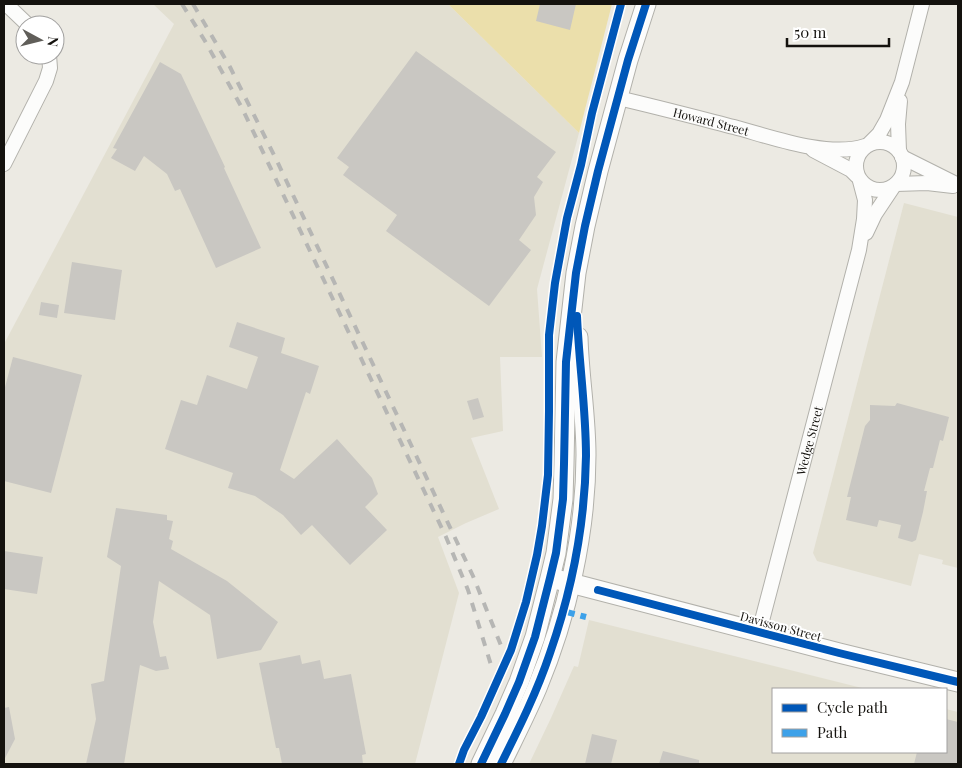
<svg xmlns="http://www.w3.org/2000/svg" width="962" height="768" font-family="'Playfair Display',serif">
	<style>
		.built { fill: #e2dfd1 }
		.green { fill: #ebdfab }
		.building { fill: #c9c7c2 }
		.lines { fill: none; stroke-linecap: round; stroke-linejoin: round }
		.street-casing { stroke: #b2b1ab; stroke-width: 16 }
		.secondary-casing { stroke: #b2b1ab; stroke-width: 21 }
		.street { stroke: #fcfcfb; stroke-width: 14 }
		.secondary { stroke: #fcfcfb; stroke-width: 19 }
		.rail { stroke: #b6b6b4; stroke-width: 4; stroke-dasharray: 9 9; stroke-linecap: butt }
		.quiet { stroke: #3da1e9; stroke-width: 6; stroke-dasharray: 12 6; stroke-linecap: butt }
		.cycleway-casing { stroke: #fff; stroke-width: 11 }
		.cycleway { stroke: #0057b8; stroke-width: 8 }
		.labels { text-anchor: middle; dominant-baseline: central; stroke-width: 4; stroke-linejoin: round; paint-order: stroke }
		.street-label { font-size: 12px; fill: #14120e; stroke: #fff }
	</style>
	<rect width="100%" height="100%" fill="#eceae3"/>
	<g class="built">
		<polygon points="153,4 448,4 579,133 537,289 542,357 500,357 503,431 471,438 499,509 466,523 438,537 459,593 415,764 4,764 4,344 174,24"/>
		<polygon points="904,203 958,217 958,568 942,564 943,560 919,554 911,586 817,561 813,553"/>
		<polygon points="589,620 866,689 773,689 773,752 946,752 946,709 958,712 958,764 529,764 551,718 574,666 578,667"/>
	</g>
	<polygon class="green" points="448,4 612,4 579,133"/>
	<g class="building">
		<polygon points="540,4 576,4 570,30 536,21"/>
		<polygon points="416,51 556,152 537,177 543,182 534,197 536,215 519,240 531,250 489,306 386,231 397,215 343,175 349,167 337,158"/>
		<polygon points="160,62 181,74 225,167 224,168 261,248 216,268 180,189 175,191 167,174 144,156 135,171 111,158 117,149 113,148"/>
		<polygon points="72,262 122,270 115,320 64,313"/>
		<polygon points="41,302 59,305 57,318 39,315"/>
		<polygon points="237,322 285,338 281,353 319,366 310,394 306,392 280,470 294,479 337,439 372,478 378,494 365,507 387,530 350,565 312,525 301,535 283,515 255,496 228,488 233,473 165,449 181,400 197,405 207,375 247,389 258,357 229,347"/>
		<polygon points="13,357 82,375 51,493 4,481 4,391"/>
		<polygon points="478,398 484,417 473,420 467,401"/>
		<polygon points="897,403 949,417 943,441 940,440 933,468 930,468 924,491 927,491 923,512 916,540 912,542 898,538 901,525 879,520 877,527 846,520 851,497 847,497 865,426 870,420 870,405 895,406"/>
		<polygon points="116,508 167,515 167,520 173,521 169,539 173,541 171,549 227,581 278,622 261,650 217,659 210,615 159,581 153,622 160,657 166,656 169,669 156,671 140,665 124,764 86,764 96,719 91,684 104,681 121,566 107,557"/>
		<polygon points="4,551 43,557 37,594 4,589"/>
		<polygon points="300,655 302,664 320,660 324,679 351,674 366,754 362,755 363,764 282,764 279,748 276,748 259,663"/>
		<polygon points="9,707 15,739 4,760 4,708"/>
		<polygon points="946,719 958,722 958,764 914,764 917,752 946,752"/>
		<polygon points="592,734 617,740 611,764 585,764"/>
		<polygon points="663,751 699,760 699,764 659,764"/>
	</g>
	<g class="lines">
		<defs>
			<g id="street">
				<polyline points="6,4 28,25"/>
				<path id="s1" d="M618,98C657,107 695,117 734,127C771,137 828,158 865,146"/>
				<circle cx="880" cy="166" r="24"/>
				<polyline points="869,144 879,134 887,120 902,82 922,4"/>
				<polyline points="813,150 851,170 857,176"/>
				<polyline points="899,151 898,124 900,101"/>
				<polyline points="902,157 958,185"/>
				<polyline points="4,164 46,81 50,68 49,55"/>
				<polyline points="896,184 927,183 953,186"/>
				<polyline points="866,233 875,214 893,187"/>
				<path id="s2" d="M759,632L859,250L864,219L865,200L860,181"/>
			</g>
			<g id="secondary">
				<polyline points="559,580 839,653 958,682"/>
				<polyline points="481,764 505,714 519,682 535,637 550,578 556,553 563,499 564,464 566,362 576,273 585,226 598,171 628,60 646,4"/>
				<path d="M501,764C513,739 526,714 537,688C567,616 586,533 586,455C586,415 579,376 578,337"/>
			</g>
		</defs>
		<use href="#street" class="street-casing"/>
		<use href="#secondary" class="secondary-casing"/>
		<use href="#street" class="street"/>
		<use href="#secondary" class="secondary"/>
		<g class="rail">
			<polyline points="182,4 205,41 242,108 446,537 468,590 491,665"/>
			<polyline points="193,4 230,67 276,159 473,576 502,648"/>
		</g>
		<polyline class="quiet" points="563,611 586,617"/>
		<defs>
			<g id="cycleway">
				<polyline points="598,590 839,653 958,682"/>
				<polyline points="459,764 464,750 481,717 511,650 526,602 537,555 542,526 548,475 549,411 549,335 555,283 567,218 581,165 592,113 621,4"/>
				<polyline points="481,764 505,714 519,682 535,637 550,578 556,553 563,499 564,464 566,362 576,273 585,226 598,171 628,60 646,4"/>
				<path d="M501,764C519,728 537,692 550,653C572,590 585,523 586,456C586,409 579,363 577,316"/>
			</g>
		</defs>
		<use href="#cycleway" class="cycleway-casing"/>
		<use href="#cycleway" class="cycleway"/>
	</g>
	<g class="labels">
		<g class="street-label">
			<text stroke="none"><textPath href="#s1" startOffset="96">Howard Street</textPath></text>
			<text stroke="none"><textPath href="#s2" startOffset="198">Wedge Street</textPath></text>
			<text transform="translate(781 626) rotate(15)">Davisson Street</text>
		</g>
	</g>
	<rect width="962" height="768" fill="none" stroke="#14120e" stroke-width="10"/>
	<rect x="772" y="688" width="175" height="65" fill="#ffffff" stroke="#a1a09f"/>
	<rect x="782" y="704" width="25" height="8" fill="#0057b8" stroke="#a1a09f"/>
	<text x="817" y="713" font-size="15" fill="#14120e">Cycle path</text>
	<rect x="782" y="729" width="25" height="8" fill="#3da1e9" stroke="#a1a09f"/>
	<text x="817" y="738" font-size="15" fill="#14120e">Path</text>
	<g transform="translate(40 40) rotate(97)"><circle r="24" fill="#ffffff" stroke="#a1a09f"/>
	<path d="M0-4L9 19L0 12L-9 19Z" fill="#605e59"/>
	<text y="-8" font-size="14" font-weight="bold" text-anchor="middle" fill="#14120e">N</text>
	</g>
	<path d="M787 38v8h102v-8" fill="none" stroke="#14120e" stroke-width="2.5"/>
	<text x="794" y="38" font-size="15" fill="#14120e" stroke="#ffffff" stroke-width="4" paint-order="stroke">50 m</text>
</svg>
